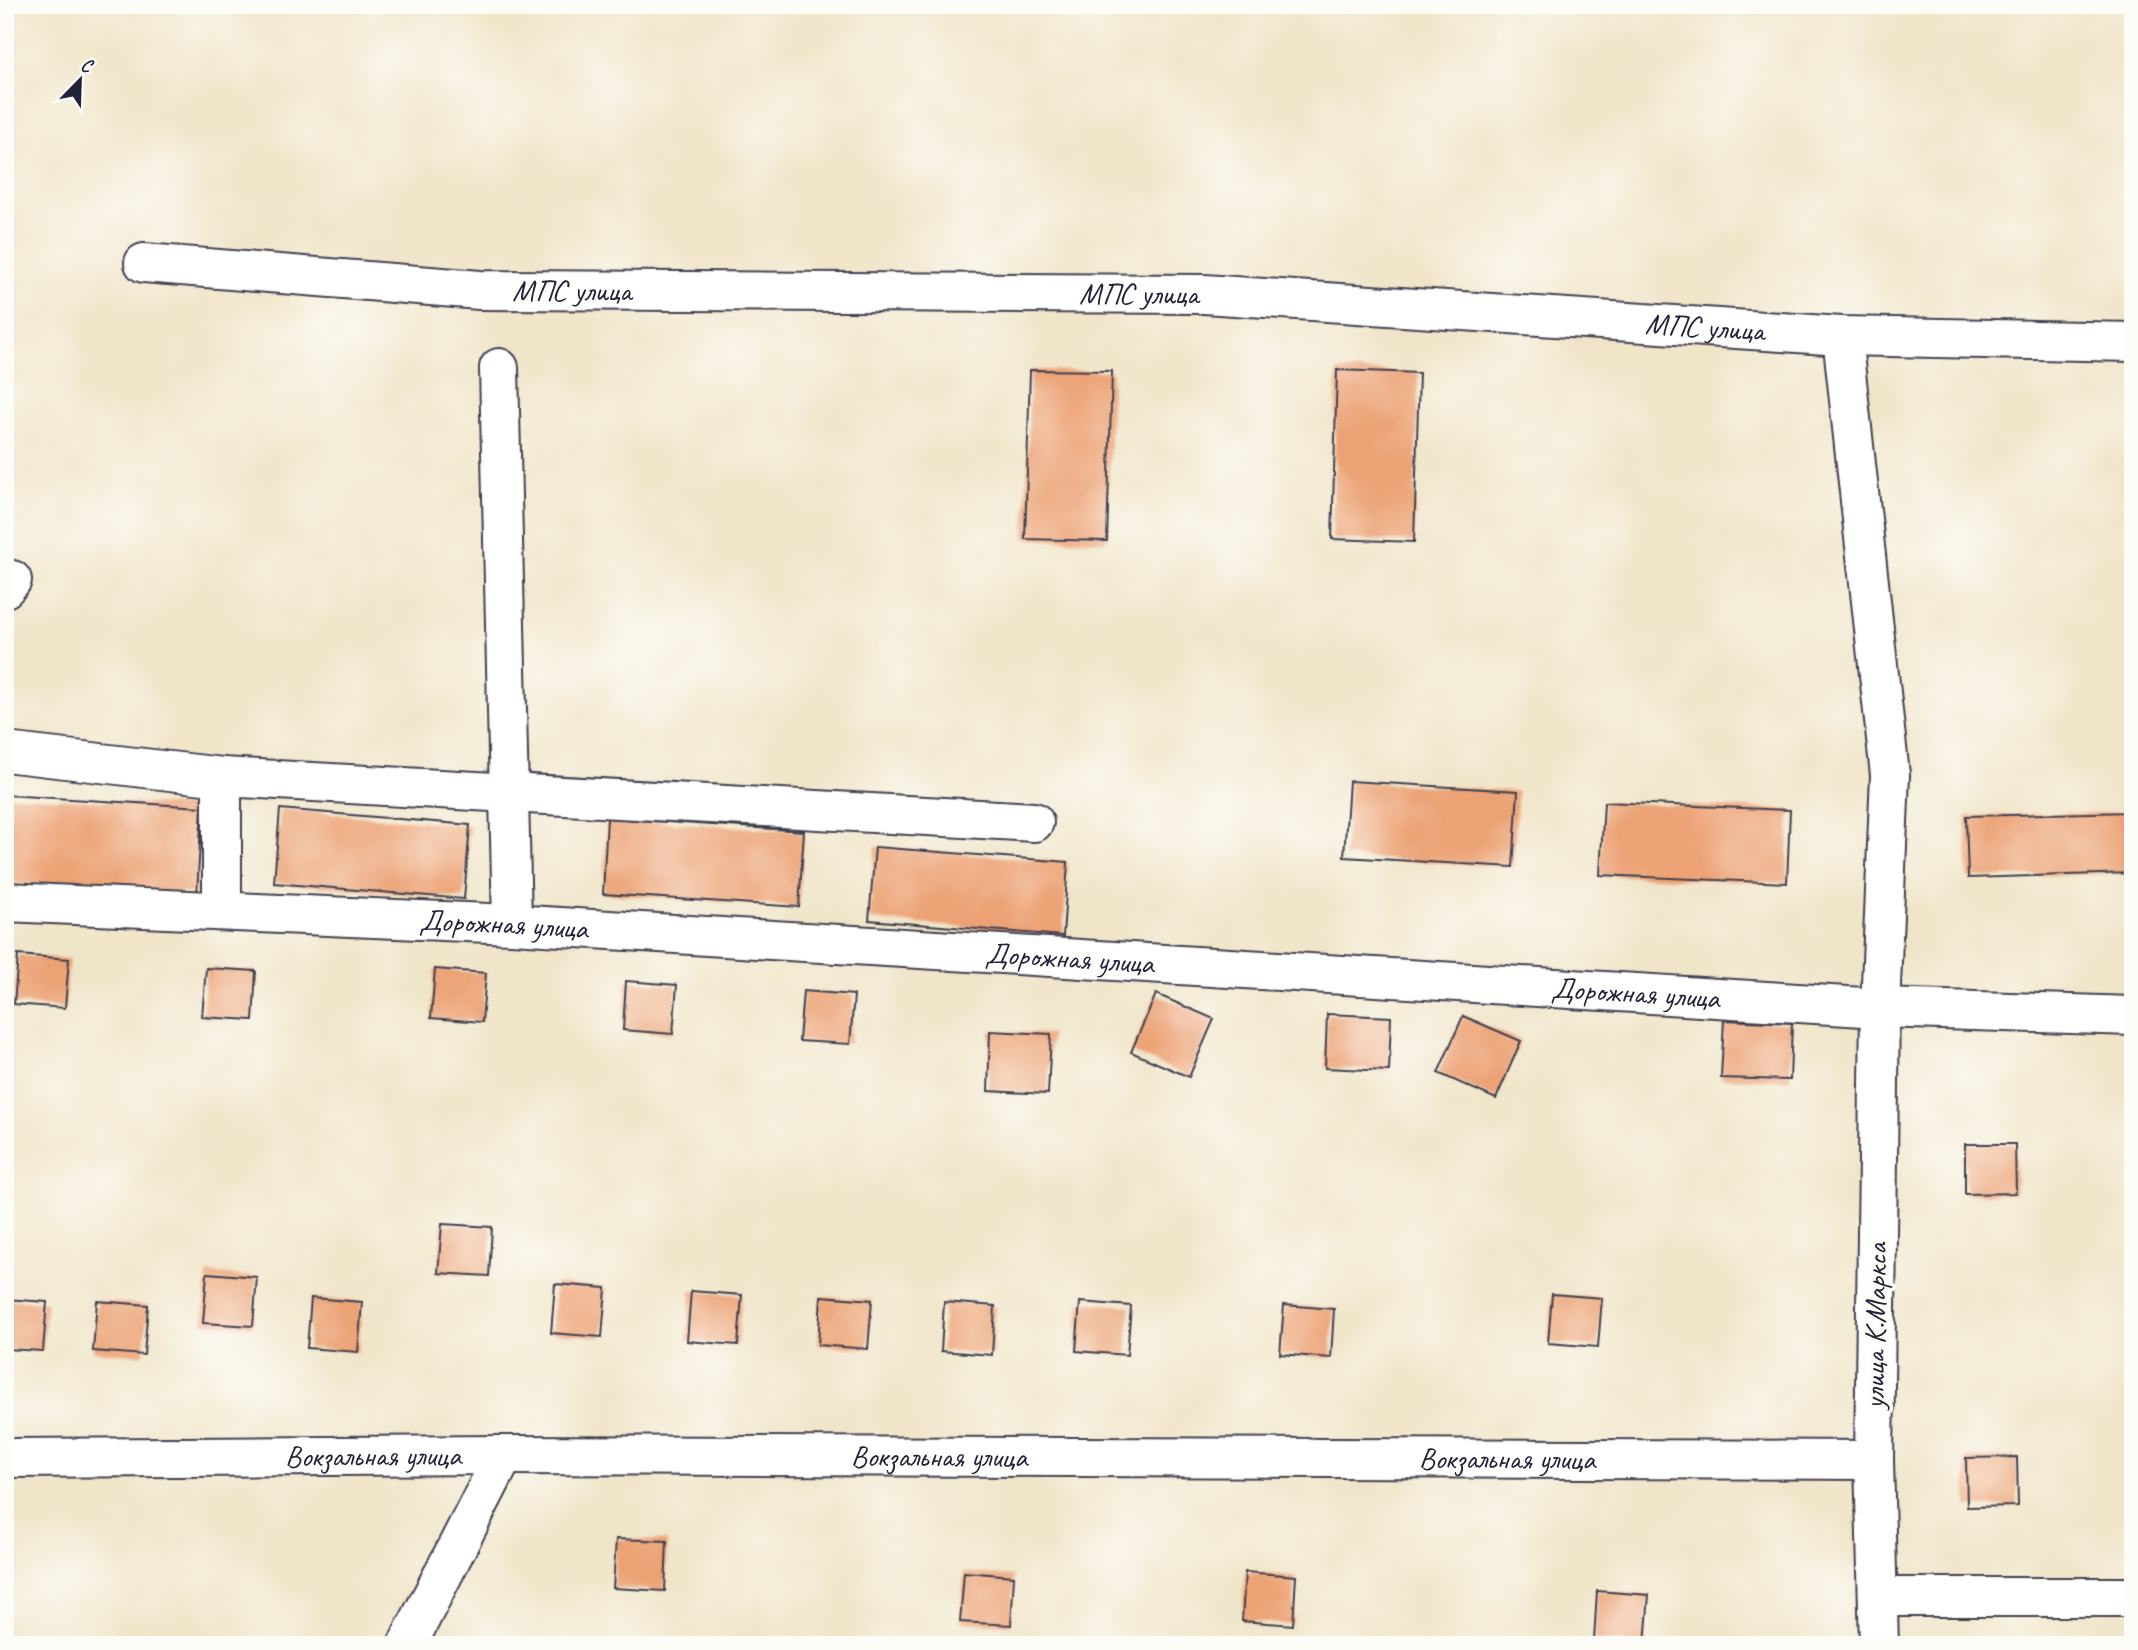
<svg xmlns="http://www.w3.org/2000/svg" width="2138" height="1650" font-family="Caveat,sans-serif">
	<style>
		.building { fill: #eca274 }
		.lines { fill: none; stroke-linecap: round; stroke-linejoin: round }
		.minor-casing { stroke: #413f50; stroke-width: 42 }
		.minor { stroke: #fff; stroke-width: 38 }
		.labels { text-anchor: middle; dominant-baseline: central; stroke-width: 7; stroke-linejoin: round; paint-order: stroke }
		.street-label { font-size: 30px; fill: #22223b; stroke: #fdfcf7 }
	</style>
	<rect width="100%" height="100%" fill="#fdfcf7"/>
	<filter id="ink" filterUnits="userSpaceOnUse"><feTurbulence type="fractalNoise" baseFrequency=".0143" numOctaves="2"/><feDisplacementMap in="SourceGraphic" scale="14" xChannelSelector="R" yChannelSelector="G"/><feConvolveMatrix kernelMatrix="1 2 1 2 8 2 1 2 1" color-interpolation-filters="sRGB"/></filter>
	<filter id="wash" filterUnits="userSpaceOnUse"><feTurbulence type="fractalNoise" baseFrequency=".00686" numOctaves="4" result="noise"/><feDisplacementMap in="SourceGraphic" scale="28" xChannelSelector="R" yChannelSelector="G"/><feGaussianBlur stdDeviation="1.57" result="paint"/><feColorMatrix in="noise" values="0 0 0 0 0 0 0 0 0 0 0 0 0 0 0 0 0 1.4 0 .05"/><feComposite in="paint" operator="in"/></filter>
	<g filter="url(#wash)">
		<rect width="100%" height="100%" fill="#f0e5c9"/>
		<g id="blocks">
			<g class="building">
				<polygon points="1030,370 1112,371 1107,541 1025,539"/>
				<polygon points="1337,370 1419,373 1414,542 1332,539"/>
				<polygon points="1349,781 1518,791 1513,867 1344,857"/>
				<polygon points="5,795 202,807 197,894 5,883"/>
				<polygon points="1604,802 1790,810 1787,883 1600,875"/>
				<polygon points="280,809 470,825 464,899 274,883"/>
				<polygon points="2133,812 2133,873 1968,878 1966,816"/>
				<polygon points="607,818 804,831 799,907 603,894"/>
				<polygon points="875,847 1068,862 1063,936 869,920"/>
				<polygon points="18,955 69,959 65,1008 14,1004"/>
				<polygon points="206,968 256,971 253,1020 202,1017"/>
				<polygon points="435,969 486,973 482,1022 431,1018"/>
				<polygon points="626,981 677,985 673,1034 623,1030"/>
				<polygon points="803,991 854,995 850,1044 799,1041"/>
				<polygon points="1156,994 1214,1019 1189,1077 1131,1052"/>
				<polygon points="1327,1014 1391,1017 1389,1071 1325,1068"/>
				<polygon points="1463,1016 1521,1041 1496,1099 1438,1073"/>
				<polygon points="1724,1020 1792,1023 1790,1080 1721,1078"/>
				<polygon points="990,1031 1051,1034 1048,1094 988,1091"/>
				<polygon points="1965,1144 2015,1144 2016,1193 1965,1194"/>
				<polygon points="442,1224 492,1227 489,1276 438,1273"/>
				<polygon points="207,1273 257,1277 253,1326 203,1323"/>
				<polygon points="555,1284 606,1288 602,1337 551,1333"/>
				<polygon points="691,1291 742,1295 738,1345 687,1341"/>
				<polygon points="1552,1294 1602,1298 1598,1347 1548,1343"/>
				<polygon points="821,1296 872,1300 868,1349 818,1345"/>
				<polygon points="311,1298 362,1302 358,1352 307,1348"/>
				<polygon points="5,1299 47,1302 43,1351 5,1349"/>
				<polygon points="97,1301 148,1305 144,1355 93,1351"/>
				<polygon points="944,1302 995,1306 992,1355 941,1351"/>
				<polygon points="1080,1302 1131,1306 1127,1355 1076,1351"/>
				<polygon points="1284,1305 1334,1309 1331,1358 1280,1354"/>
				<polygon points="2017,1457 2018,1506 1967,1507 1966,1458"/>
				<polygon points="616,1539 667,1541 665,1591 613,1588"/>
				<polygon points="964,1572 1014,1576 1011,1625 960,1622"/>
				<polygon points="1245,1572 1296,1576 1293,1625 1242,1621"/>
				<polygon points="1597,1591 1649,1595 1645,1644 1594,1640"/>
			</g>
		</g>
	</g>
	<g filter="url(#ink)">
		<use href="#blocks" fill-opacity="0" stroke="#413f50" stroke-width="2"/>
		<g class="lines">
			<defs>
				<g id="minor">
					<path id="s1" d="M144,263L480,290L1204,294L1842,336L2133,342"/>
					<polyline points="1842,336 1890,775 1880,1008 1874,1460 1879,1645"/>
					<polyline points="499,368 512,924"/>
					<polyline points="5,588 12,580"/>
					<polyline points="5,752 222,777"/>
					<path id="s2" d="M5,902L512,924L1880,1008L2133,1016"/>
					<polyline points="222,911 222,777 1034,822"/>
					<path id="s3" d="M5,1458L504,1455L1874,1460"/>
					<polyline points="1878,1597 2133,1597"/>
					<polyline points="407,1645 504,1455"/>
				</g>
			</defs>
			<use href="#minor" class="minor-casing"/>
			<use href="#minor" class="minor"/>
		</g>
	</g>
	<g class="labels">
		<g class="street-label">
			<text stroke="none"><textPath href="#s1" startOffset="429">МПС улица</textPath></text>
			<text stroke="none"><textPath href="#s1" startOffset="996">МПС улица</textPath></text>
			<text stroke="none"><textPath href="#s1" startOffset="1563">МПС улица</textPath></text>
			<text stroke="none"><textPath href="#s2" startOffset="499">Дорожная улица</textPath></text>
			<text stroke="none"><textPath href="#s2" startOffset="1066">Дорожная улица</textPath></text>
			<text stroke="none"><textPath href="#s2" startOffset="1633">Дорожная улица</textPath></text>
			<text transform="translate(1875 1326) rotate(-89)">улица К.Маркса</text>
			<text stroke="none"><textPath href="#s3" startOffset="368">Вокзальная улица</textPath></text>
			<text stroke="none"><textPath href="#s3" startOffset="934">Вокзальная улица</textPath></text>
			<text stroke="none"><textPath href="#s3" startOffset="1502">Вокзальная улица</textPath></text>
		</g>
	</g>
	<rect width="2138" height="1650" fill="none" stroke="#fdfcf7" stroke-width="28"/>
	<g transform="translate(80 80) rotate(23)" stroke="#fdfcf7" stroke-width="5" paint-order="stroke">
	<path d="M0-5L12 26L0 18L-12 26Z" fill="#22223b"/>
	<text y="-10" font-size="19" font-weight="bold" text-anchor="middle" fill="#22223b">С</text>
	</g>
</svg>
